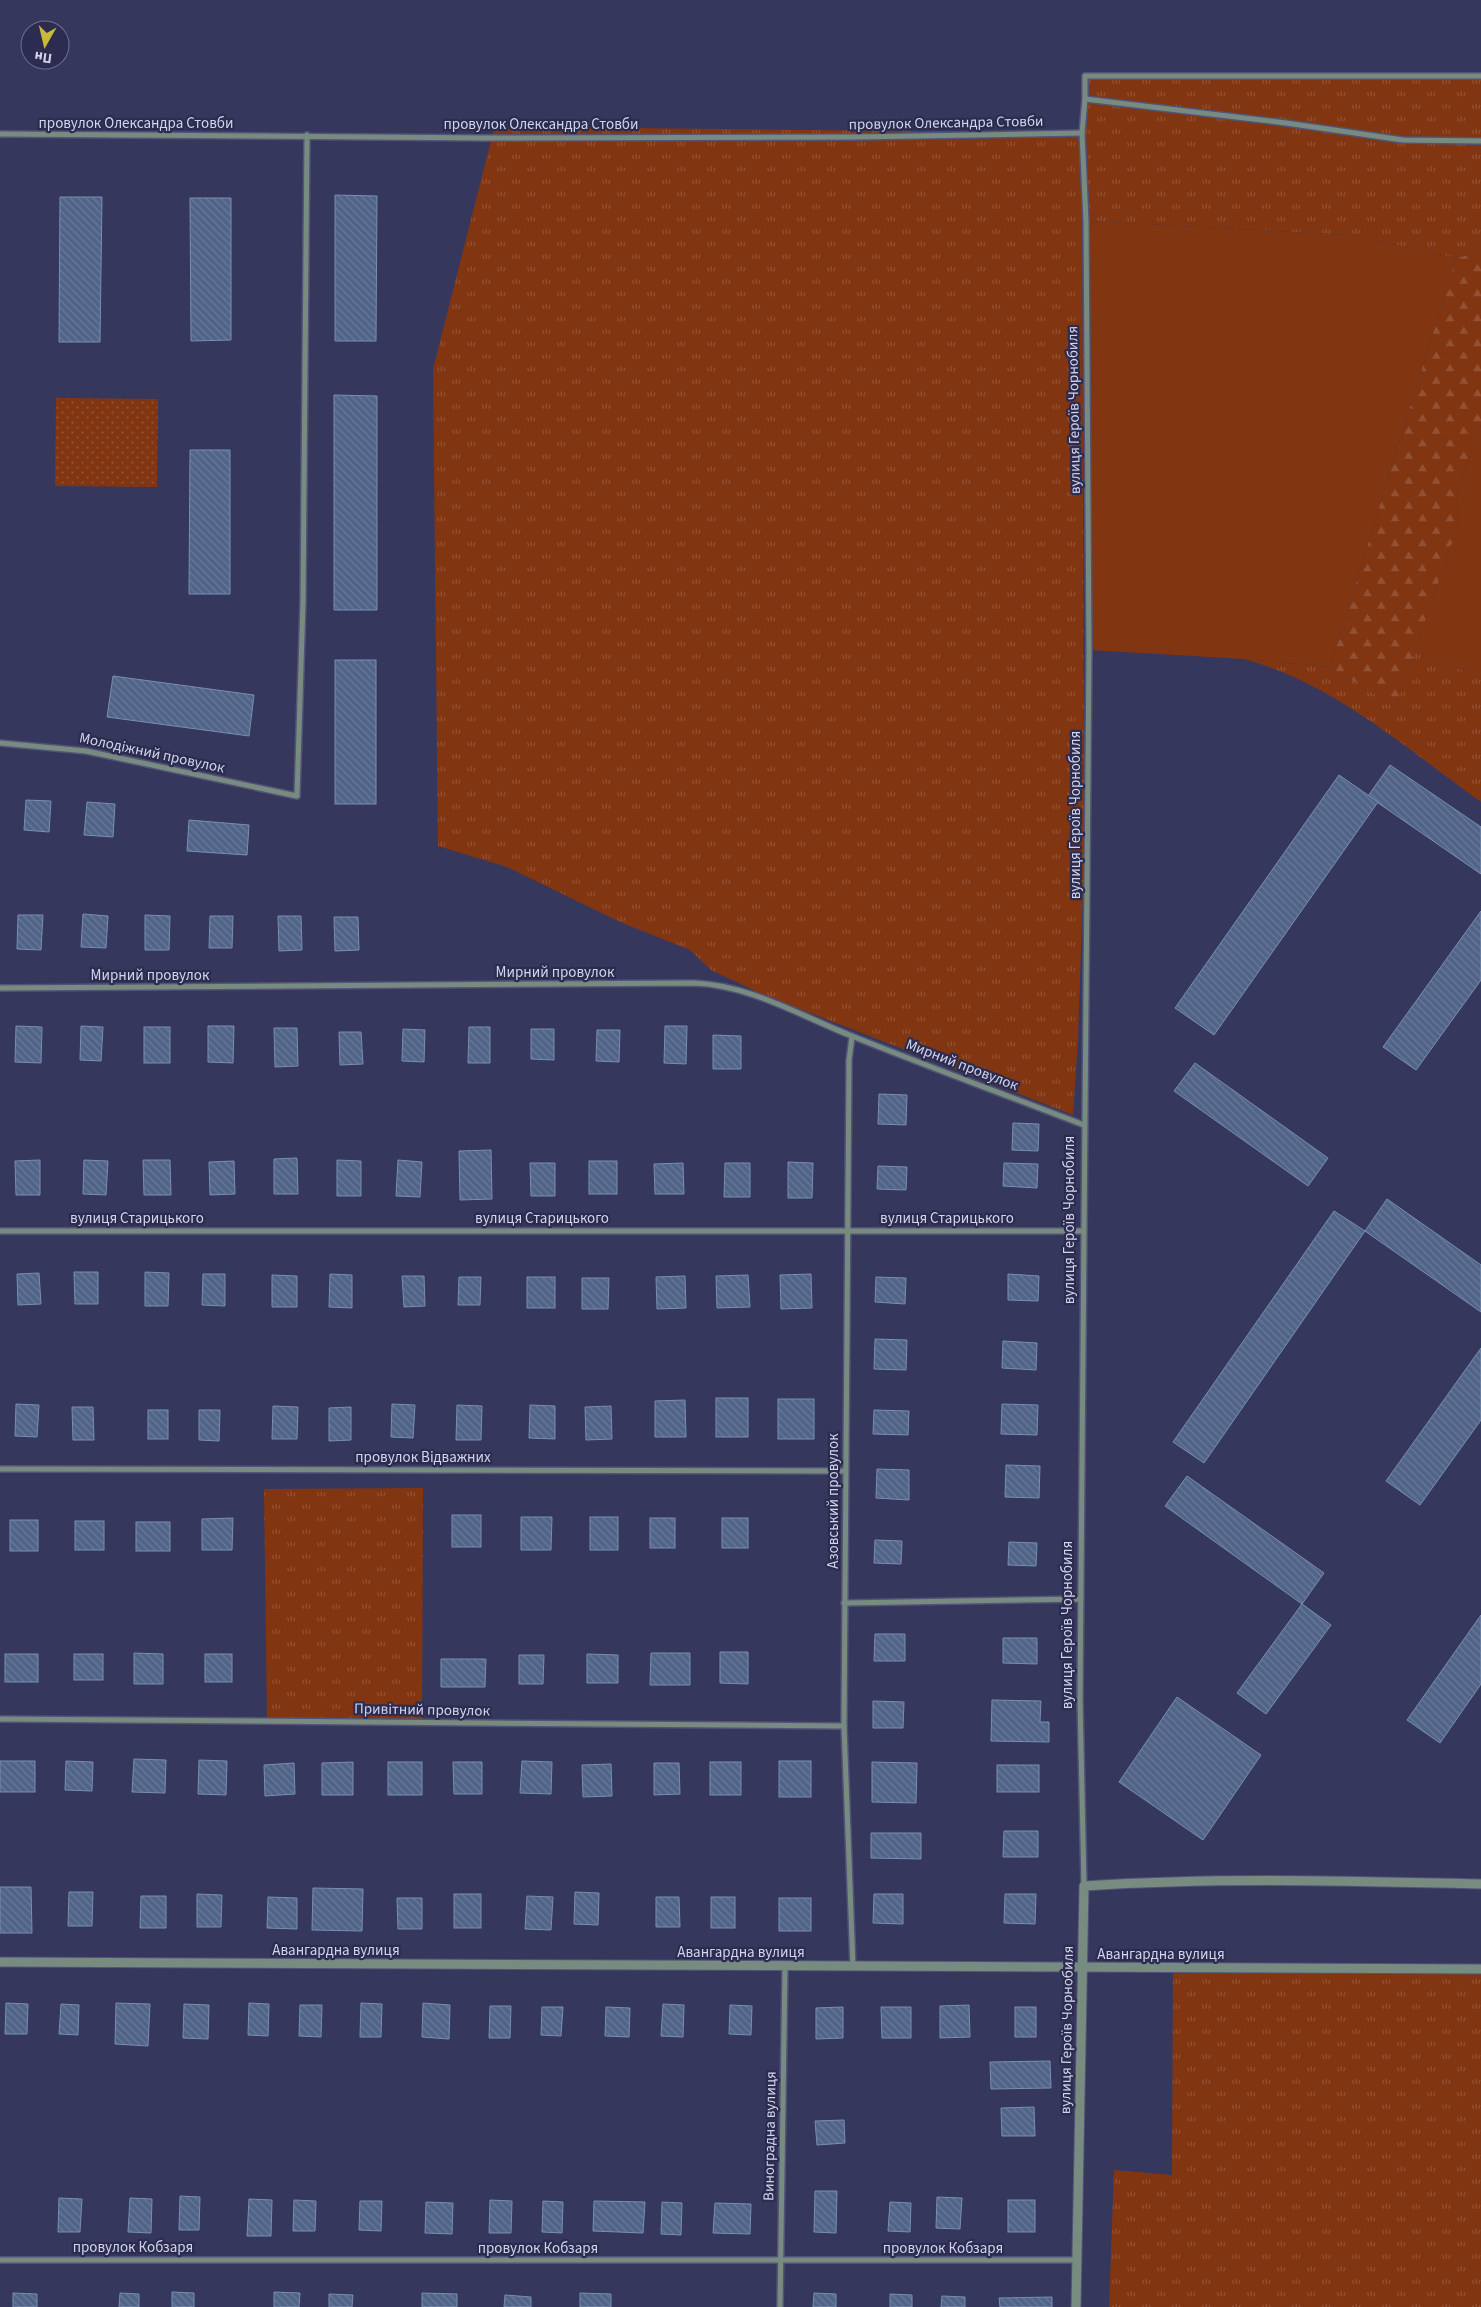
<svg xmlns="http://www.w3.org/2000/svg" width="1481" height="2307" font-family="'Source Sans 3',sans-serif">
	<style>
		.grass { fill: url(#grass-tufts) }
		.forest { fill: url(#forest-firs) }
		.park { fill: url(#park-dots) }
		.garden { fill: #823511 }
		.building { fill: url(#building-back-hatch); stroke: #788eb5 }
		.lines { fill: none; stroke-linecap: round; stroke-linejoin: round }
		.minor-casing { stroke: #525376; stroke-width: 8 }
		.tertiary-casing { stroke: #525376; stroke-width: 11 }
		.minor { stroke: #778b80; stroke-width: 5 }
		.tertiary { stroke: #778b80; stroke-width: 9 }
		.labels { text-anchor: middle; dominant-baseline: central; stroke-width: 4.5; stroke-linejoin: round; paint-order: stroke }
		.street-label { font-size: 15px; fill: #d2d4eb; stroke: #2c2c50 }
	</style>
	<defs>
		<pattern id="grass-tufts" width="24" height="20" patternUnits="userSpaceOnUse" patternTransform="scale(1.25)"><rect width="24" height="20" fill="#823511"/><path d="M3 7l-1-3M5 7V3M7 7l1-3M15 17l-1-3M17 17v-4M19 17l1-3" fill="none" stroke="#935134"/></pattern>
		<pattern id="forest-firs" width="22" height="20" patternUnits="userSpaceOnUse" patternTransform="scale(1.25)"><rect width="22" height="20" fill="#823511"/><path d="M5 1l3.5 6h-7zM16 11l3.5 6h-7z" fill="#935134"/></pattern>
		<pattern id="park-dots" width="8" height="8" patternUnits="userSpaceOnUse" patternTransform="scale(1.25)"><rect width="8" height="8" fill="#823511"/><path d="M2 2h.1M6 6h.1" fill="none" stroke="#935134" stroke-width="1.8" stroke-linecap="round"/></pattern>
		<pattern id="building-back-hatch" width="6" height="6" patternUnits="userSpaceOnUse" patternTransform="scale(1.25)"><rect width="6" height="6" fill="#506488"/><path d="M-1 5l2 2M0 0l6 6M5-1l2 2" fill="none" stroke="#687999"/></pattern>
	</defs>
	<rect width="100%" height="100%" fill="#36375c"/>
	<g class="grass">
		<polygon points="1085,76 1481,76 1481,252 1456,258 1350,235 1086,221"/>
		<polygon points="630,128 1082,133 1084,854 1078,1039 1073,1115 764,995 711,970 690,950 620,922 507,867 438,846 433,369 494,129"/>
		<path d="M1415,651L1481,678V802C1407,749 1333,683 1244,659L1330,667L1396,707Z"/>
		<polygon points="423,1488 422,1721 267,1721 264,1489"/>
		<polygon points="1173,1969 1481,1973 1481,2307 1109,2307 1114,2170 1172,2175"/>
	</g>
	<polygon class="forest" points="1481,252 1481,425 1457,492 1458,526 1396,707 1330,667 1456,258"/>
	<polygon class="park" points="56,398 158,399 157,487 55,486"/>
	<g class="garden">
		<polygon points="1086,221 1350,235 1456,258 1330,667 1244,659 1089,650"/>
		<polygon points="1481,425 1481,678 1415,651 1458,526 1457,492"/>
	</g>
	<g class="building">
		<polygon points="335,195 377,196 376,341 335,341"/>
		<polygon points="60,197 102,197 100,342 59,342"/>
		<polygon points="190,198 231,198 231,340 191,341"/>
		<polygon points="334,395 377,396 377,610 334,610"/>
		<polygon points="190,450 230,450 230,594 189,594"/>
		<rect x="335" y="660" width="41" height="144"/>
		<polygon points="113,676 254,695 249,736 107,717"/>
		<polygon points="1390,765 1481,827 1481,874 1368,796"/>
		<polygon points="1339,775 1378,802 1214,1035 1175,1008"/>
		<polygon points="26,800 51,801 49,832 24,830"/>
		<polygon points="87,802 115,804 113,837 84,835"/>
		<polygon points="189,820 249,825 247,855 187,851"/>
		<polygon points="1481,911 1481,980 1416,1070 1383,1047"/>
		<polygon points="83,914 108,916 106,948 81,947"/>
		<polygon points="18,915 43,915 41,950 17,949"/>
		<polygon points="145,915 170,916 169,950 145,950"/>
		<polygon points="210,916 233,916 232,948 209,948"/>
		<polygon points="278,916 301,916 302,950 279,951"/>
		<polygon points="334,917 358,917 359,950 335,951"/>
		<polygon points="16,1026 42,1027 41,1063 15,1062"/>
		<polygon points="81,1026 103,1027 101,1061 80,1060"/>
		<polygon points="208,1026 234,1026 233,1063 208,1062"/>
		<polygon points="665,1026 687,1026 686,1064 664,1063"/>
		<rect x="144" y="1027" width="26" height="36"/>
		<polygon points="469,1027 490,1027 490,1063 468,1063"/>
		<polygon points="274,1028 297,1028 298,1066 275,1067"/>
		<polygon points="403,1029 425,1030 424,1062 402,1061"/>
		<polygon points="531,1029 554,1029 554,1060 531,1059"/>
		<polygon points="597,1030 620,1030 619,1062 596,1061"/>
		<polygon points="339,1032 361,1032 363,1064 340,1065"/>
		<polygon points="713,1035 741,1036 741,1069 713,1069"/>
		<polygon points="1195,1063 1328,1158 1308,1186 1174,1091"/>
		<polygon points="879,1094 907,1095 906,1125 878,1124"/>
		<polygon points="1013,1123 1039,1124 1038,1151 1012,1150"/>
		<polygon points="491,1150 492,1199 460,1200 459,1151"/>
		<polygon points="297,1158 298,1194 274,1194 274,1159"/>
		<polygon points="40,1160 40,1195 16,1195 15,1161"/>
		<polygon points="84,1160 108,1161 106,1195 83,1194"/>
		<polygon points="143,1160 170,1160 171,1195 144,1195"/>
		<polygon points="337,1160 361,1161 361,1196 337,1196"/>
		<polygon points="398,1160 422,1162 420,1197 396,1196"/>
		<polygon points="234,1161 235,1194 210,1195 209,1162"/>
		<rect x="589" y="1161" width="28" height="33"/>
		<polygon points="788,1162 813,1163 812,1198 788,1198"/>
		<polygon points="530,1163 555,1163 555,1196 531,1196"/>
		<polygon points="683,1163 684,1194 655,1194 654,1164"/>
		<polygon points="725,1163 750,1163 750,1197 724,1197"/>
		<polygon points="1004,1163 1038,1164 1037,1188 1003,1186"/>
		<polygon points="878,1166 907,1167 906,1190 877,1189"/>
		<polygon points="1387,1199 1481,1265 1481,1312 1365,1231"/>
		<polygon points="1334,1211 1365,1231 1204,1463 1173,1442"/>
		<polygon points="74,1272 98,1272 98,1304 75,1304"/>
		<polygon points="145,1272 169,1273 168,1306 145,1306"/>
		<polygon points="39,1273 41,1304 18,1305 17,1274"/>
		<polygon points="203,1274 225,1274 225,1306 202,1305"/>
		<polygon points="330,1274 352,1275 352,1308 329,1307"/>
		<polygon points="811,1274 812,1308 781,1309 780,1275"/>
		<polygon points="1008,1274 1039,1276 1038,1301 1008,1300"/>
		<polygon points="272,1275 297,1276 297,1307 272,1307"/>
		<polygon points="748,1275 750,1307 717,1308 716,1276"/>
		<polygon points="402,1276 424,1276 425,1306 404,1307"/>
		<polygon points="685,1276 686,1308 657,1309 656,1277"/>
		<polygon points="459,1277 481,1277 480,1305 458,1305"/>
		<rect x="527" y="1277" width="28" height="31"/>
		<polygon points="876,1277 906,1278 905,1304 875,1302"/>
		<polygon points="582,1278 609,1278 608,1309 582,1309"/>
		<polygon points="875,1339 907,1340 906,1370 874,1369"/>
		<polygon points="1003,1341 1037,1343 1036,1370 1002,1368"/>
		<polygon points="1481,1348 1481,1420 1420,1505 1386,1481"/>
		<rect x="716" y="1398" width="32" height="39"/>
		<rect x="778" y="1399" width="36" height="40"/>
		<polygon points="685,1400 686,1437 655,1437 655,1401"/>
		<polygon points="16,1404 39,1405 37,1437 15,1436"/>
		<polygon points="392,1404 415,1405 413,1438 391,1437"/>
		<polygon points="1002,1404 1038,1405 1037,1435 1001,1434"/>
		<polygon points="457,1405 482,1406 481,1440 456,1440"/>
		<polygon points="530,1405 555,1406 555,1439 529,1438"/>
		<polygon points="273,1406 298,1407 297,1439 272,1439"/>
		<polygon points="611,1406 612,1439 586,1440 585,1407"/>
		<polygon points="72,1407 93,1407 94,1440 73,1440"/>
		<polygon points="351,1407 351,1440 329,1441 329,1408"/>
		<rect x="148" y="1410" width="20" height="29"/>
		<polygon points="199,1410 220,1410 219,1441 199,1440"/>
		<polygon points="874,1410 909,1411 908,1435 873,1434"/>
		<polygon points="1006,1465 1040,1466 1039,1498 1005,1497"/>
		<polygon points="877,1469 909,1470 909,1500 876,1498"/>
		<polygon points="1187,1476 1324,1573 1302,1604 1165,1506"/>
		<rect x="452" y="1515" width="29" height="32"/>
		<polygon points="521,1517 552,1517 551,1550 521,1550"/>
		<rect x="590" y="1517" width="28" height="33"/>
		<polygon points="233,1518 232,1550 202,1550 202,1519"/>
		<rect x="650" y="1518" width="25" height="30"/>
		<rect x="722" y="1518" width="26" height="30"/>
		<rect x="10" y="1520" width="28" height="31"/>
		<rect x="75" y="1521" width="29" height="29"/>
		<rect x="136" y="1522" width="34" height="29"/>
		<polygon points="875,1540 902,1541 901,1564 874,1563"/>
		<polygon points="1009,1542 1037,1543 1036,1566 1008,1565"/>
		<polygon points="1302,1604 1331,1625 1266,1714 1237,1693"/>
		<polygon points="1481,1615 1481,1684 1440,1743 1407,1720"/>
		<polygon points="875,1634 905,1634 905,1661 874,1661"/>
		<polygon points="1003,1638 1037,1638 1037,1664 1003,1663"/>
		<polygon points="720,1652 748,1652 748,1684 720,1683"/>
		<polygon points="134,1653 163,1654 163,1684 134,1684"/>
		<polygon points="651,1653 690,1653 690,1685 650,1685"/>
		<rect x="5" y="1654" width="33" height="28"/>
		<rect x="74" y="1654" width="29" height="26"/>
		<rect x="205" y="1654" width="27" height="28"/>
		<polygon points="587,1654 618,1655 618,1683 587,1683"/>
		<polygon points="519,1655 544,1655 543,1684 519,1684"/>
		<polygon points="441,1659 486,1659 485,1687 441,1687"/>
		<polygon points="1177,1697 1261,1755 1203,1840 1119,1782"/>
		<polygon points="992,1700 1041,1701 1040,1722 1049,1722 1049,1742 991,1741"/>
		<polygon points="873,1701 904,1702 903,1728 873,1728"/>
		<polygon points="134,1759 166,1760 165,1793 132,1792"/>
		<polygon points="199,1760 227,1761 226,1795 198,1794"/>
		<rect x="0" y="1761" width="35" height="31"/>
		<polygon points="66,1761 93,1762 92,1791 65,1790"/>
		<polygon points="522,1761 552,1762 551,1794 520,1793"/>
		<rect x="779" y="1761" width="32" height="36"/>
		<polygon points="353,1762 353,1795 322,1795 322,1763"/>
		<rect x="388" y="1762" width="34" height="33"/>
		<polygon points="453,1762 482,1762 482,1794 454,1794"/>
		<rect x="710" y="1762" width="31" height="33"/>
		<polygon points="872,1762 917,1763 916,1803 872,1802"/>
		<polygon points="294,1763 295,1794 265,1796 264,1765"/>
		<polygon points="654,1763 679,1763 680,1794 654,1795"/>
		<polygon points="611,1764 612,1796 583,1797 582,1765"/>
		<rect x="997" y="1765" width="42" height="27"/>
		<polygon points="1004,1831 1038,1831 1038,1857 1003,1857"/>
		<polygon points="871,1833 921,1833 921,1859 871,1858"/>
		<polygon points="0,1887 31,1887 32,1933 0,1933"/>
		<polygon points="313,1888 363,1889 362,1931 312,1930"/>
		<polygon points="69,1892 93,1892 92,1926 68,1926"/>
		<polygon points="575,1892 599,1893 598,1925 574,1924"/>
		<polygon points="197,1894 222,1895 221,1927 197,1927"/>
		<rect x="454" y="1894" width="27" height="34"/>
		<polygon points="874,1894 903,1894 903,1924 873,1923"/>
		<polygon points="1005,1894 1036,1894 1035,1924 1004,1923"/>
		<polygon points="141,1896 166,1896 166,1928 140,1928"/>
		<polygon points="527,1896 553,1897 551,1930 525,1929"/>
		<polygon points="268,1897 297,1898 297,1929 267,1928"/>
		<polygon points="656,1897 679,1897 680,1927 656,1927"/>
		<rect x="711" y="1897" width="24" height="31"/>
		<polygon points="397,1898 422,1898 422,1929 398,1929"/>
		<rect x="779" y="1898" width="32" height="33"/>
		<polygon points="6,2003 28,2004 27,2034 5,2034"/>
		<polygon points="116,2003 150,2004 148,2046 115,2044"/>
		<polygon points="249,2003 269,2004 268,2036 248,2035"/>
		<polygon points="361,2003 382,2004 381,2037 360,2037"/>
		<polygon points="423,2003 450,2005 449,2039 422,2037"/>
		<polygon points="61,2004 79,2005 78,2035 59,2034"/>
		<polygon points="184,2004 209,2005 208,2039 183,2038"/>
		<polygon points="663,2004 684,2005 683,2037 661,2036"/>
		<polygon points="300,2005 322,2005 321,2037 299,2036"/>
		<polygon points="730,2005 752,2006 751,2035 729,2034"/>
		<polygon points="969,2005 970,2037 940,2038 940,2006"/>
		<polygon points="490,2006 511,2006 510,2038 489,2038"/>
		<polygon points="542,2007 563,2007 561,2036 541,2035"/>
		<polygon points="606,2007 630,2008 629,2037 605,2036"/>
		<polygon points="843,2007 843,2038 816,2039 816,2008"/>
		<polygon points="881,2007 911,2007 911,2038 882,2038"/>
		<rect x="1015" y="2007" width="21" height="30"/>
		<polygon points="1050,2061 1051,2088 991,2089 990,2062"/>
		<polygon points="1034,2107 1035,2136 1002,2136 1001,2108"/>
		<polygon points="844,2120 845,2143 817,2145 815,2121"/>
		<polygon points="815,2191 837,2191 836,2233 814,2232"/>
		<polygon points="180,2196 200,2197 199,2230 179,2230"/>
		<polygon points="937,2197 962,2198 960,2229 936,2228"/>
		<polygon points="59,2198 82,2199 80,2232 58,2232"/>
		<polygon points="130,2198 152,2199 151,2233 128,2232"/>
		<polygon points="249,2199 272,2200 271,2236 247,2236"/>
		<polygon points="294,2200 316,2201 315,2231 293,2231"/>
		<polygon points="490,2200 512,2201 511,2233 489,2233"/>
		<rect x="1008" y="2200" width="27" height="32"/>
		<polygon points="360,2201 382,2201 381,2231 359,2230"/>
		<polygon points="543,2201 563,2202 562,2233 542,2232"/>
		<polygon points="594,2201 645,2202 643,2233 593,2231"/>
		<polygon points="426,2202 453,2203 452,2234 425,2233"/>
		<polygon points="662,2202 682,2203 681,2235 661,2234"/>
		<polygon points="890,2202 911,2203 910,2232 888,2231"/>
		<polygon points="715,2203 751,2204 750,2234 713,2233"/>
		<polygon points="172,2292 194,2293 194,2307 172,2307"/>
		<polygon points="274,2292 300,2293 299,2307 274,2307"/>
		<polygon points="13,2293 37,2294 37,2307 13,2307"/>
		<polygon points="120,2293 139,2294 139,2307 119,2307"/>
		<polygon points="422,2293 457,2294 457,2307 422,2307"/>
		<polygon points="580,2293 611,2294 611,2307 580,2307"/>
		<polygon points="814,2293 836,2294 836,2307 813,2307"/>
		<polygon points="329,2294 353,2295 352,2307 329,2307"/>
		<polygon points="890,2294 912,2295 912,2307 890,2307"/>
		<polygon points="505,2295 531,2297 531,2307 504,2307"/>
		<polygon points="942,2296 965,2297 965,2307 941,2307"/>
		<polygon points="1052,2297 1052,2307 1000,2307 999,2298"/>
	</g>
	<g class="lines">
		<defs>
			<g id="minor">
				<polyline points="1085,99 1085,76 1481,76"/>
				<polyline points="0,134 489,138 856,137 1082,133"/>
				<polyline points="0,743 86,751 297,796 303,602 307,135"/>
				<path d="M0,988L694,983C750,985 801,1016 852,1036C929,1067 1006,1095 1084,1125"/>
				<polyline points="852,1037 849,1060 844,1726 853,1967"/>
				<polyline points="0,1231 1083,1231"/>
				<polyline points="0,1469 845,1471"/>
				<polyline points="844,1603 1081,1599"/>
				<polyline points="0,1719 844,1726"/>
				<polyline points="1084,1886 1080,1699 1089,650 1086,221 1082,133 1085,99 1286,123 1403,140 1481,141"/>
				<polyline points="0,2260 1076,2260"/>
				<polyline points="780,2307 785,1966"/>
			</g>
			<g id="tertiary">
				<polyline points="0,1962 1481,1969"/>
				<path d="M1076,2307L1084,1886C1217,1877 1349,1881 1481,1884"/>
			</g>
		</defs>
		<use href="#minor" class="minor-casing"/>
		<use href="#tertiary" class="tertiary-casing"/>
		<use href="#minor" class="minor"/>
		<use href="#tertiary" class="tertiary"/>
	</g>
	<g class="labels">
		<g class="street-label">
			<text x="136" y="123">провулок Олександра Стовби</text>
			<text transform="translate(946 123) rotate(-1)">провулок Олександра Стовби</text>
			<text x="541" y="124">провулок Олександра Стовби</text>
			<text transform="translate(1074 410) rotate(-91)">вулиця Героїв Чорнобиля</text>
			<text transform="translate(152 753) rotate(12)">Молодіжний провулок</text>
			<text transform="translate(1075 815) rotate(-90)">вулиця Героїв Чорнобиля</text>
			<text x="555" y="972">Мирний провулок</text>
			<text x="150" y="975">Мирний провулок</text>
			<text transform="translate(962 1065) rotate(21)">Мирний провулок</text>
			<text x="137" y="1218">вулиця Старицького</text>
			<text x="542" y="1218">вулиця Старицького</text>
			<text x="947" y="1218">вулиця Старицького</text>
			<text transform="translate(1069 1220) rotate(-90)">вулиця Героїв Чорнобиля</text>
			<text x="423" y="1457">провулок Відважних</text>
			<text transform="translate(833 1501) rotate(-90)">Азовський провулок</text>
			<text transform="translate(1067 1625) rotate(-90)">вулиця Героїв Чорнобиля</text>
			<text transform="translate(422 1710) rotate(1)">Привітний провулок</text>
			<text x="336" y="1950">Авангардна вулиця</text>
			<text x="741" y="1952">Авангардна вулиця</text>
			<text x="1161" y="1954">Авангардна вулиця</text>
			<text transform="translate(1067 2030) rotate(-89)">вулиця Героїв Чорнобиля</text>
			<text transform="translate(770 2136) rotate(-89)">Виноградна вулиця</text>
			<text x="133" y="2247">провулок Кобзаря</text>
			<text x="538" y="2248">провулок Кобзаря</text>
			<text x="943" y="2248">провулок Кобзаря</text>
		</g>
	</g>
	<g transform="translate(45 45) rotate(188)"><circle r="24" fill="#2c2c50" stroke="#6e6f8e"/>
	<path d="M0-4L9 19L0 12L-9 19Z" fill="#caba3a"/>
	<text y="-8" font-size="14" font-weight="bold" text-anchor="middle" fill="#d2d4eb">Пн</text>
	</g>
</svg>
